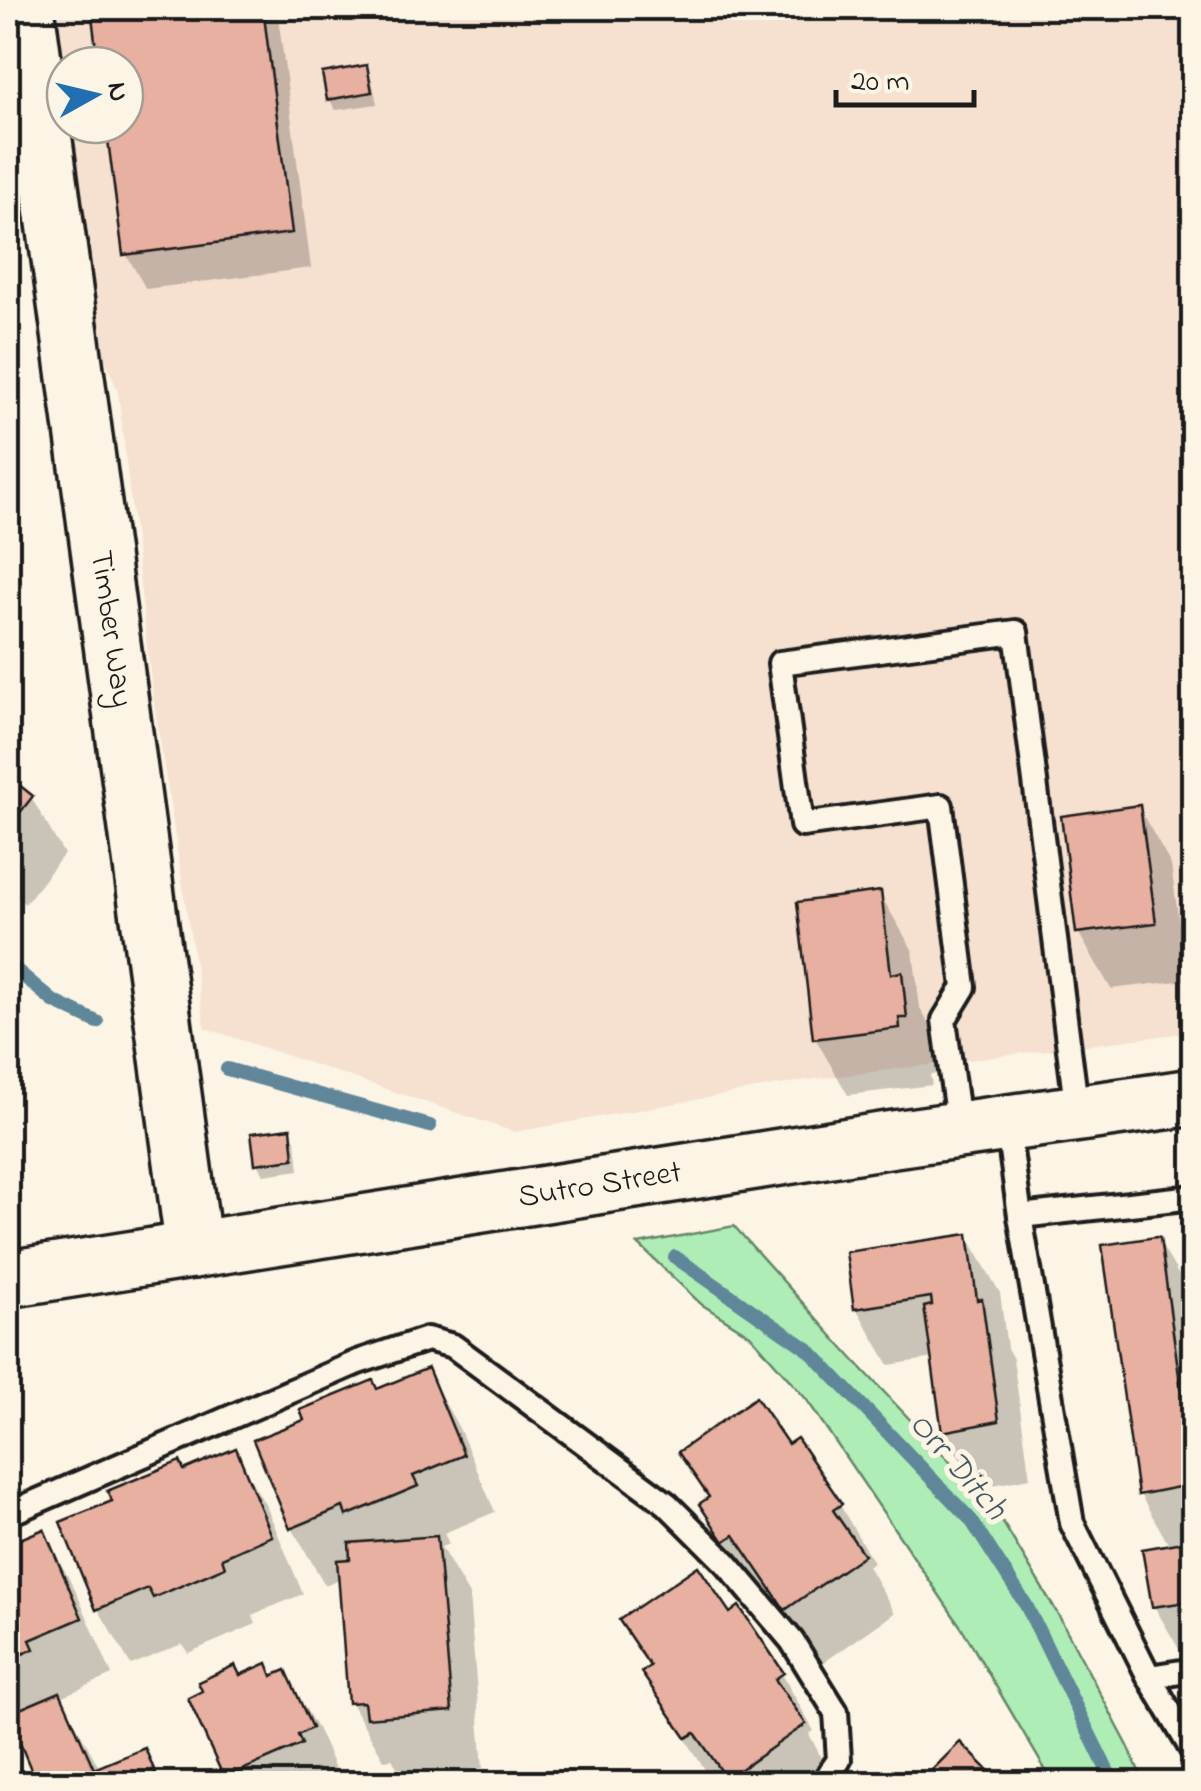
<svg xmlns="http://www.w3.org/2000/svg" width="1201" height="1791" font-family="'Indie Flower',sans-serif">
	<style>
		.built { fill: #f6e0d0 }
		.green { fill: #aeeeb6; stroke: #658569; stroke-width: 2.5 }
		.shadow { fill: #0003 }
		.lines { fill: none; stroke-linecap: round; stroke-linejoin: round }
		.stream { stroke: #5f8799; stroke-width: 14 }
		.building { fill: #e8b0a0; stroke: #1c1c1c; stroke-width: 2.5 }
		.service-casing { stroke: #1c1c1c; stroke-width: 30 }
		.tertiary-casing { stroke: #1c1c1c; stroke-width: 62 }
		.secondary-casing { stroke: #1c1c1c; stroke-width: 62 }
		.service { stroke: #fcf5e5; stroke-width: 22 }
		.tertiary { stroke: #fcf5e5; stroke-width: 55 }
		.secondary { stroke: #fcf5e5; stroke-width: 55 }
		.labels { text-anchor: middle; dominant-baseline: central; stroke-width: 10; stroke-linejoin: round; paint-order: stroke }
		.street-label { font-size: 32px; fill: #1c1c1c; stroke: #fcf5e5 }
		.water-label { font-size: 35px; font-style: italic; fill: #435a65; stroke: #fcf5e5 }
	</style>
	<rect width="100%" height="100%" fill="#fcf5e5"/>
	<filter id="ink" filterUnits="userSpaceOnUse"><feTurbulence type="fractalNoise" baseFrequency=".01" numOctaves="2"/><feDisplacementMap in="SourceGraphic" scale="20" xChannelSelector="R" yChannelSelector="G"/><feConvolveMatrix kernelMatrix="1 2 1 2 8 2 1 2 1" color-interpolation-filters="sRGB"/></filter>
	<g filter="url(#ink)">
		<polygon class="built" points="56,8 1193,8 1193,1032 808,1080 514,1132 205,1028 152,689 118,392 100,345 72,125 125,125 125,65 65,65 65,75"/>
		<polygon class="green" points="734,1226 852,1358 996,1511 1059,1616 1128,1746 1144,1783 1053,1783 963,1630 807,1400 750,1335 701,1304 638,1244"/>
		<g class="shadow">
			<polygon points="93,8 277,8 311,268 146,289 126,254 109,125 125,125 125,65 101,65"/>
			<polygon points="366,68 372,80 377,104 336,110 329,99"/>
			<polygon points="8,453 17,469 8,482"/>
			<polygon points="8,767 20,789 31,797 64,854 25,904 8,890"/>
			<polygon points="1139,808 1171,865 1187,980 1111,989 1078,932"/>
			<polygon points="880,894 913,951 920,1008 933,1032 939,1074 930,1075 932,1085 848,1095 815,1038"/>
			<polygon points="289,1130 296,1142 299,1170 264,1175 258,1163"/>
			<polygon points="967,1236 1000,1293 1007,1348 1013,1359 1030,1478 977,1488 944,1431 934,1358 889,1365 856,1308"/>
			<polygon points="1159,1241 1192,1298 1194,1309 1194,1662 1187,1663 1154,1606 1170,1547 1140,1494"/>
			<polygon points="427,1371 459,1428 495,1512 444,1533 449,1544 441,1547 469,1595 483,1768 401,1774 392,1759 384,1760 351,1703 341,1578 325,1585 292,1528 377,1391"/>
			<polygon points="788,1447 840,1505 873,1562 868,1566 895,1613 820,1665 768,1590 759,1597 735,1561 702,1505 709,1500 681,1452"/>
			<polygon points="235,1452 267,1508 303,1594 252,1615 256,1624 188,1653 182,1644 131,1665 98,1609 184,1473"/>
			<polygon points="43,1532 75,1589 112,1675 61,1697 100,1769 144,1751 163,1784 39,1784 16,1727 8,1731 8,1547"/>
			<polygon points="729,1616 782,1674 814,1731 809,1734 835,1784 714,1784 644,1673 650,1669 622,1621"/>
			<polygon points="285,1673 318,1730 342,1784 230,1784 226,1777 191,1700 239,1678 273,1679"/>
		</g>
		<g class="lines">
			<g class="stream">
				<polyline points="8,963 53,1001 97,1022"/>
				<polyline points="227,1069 430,1126"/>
				<polyline points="675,1257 809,1350 971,1520 1026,1605 1114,1784"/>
			</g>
		</g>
		<g class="building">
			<polygon points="91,8 263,8 292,233 123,255 106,125 125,125 125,65 98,65"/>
			<polygon points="367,65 372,92 327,100 322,73"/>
			<polygon points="8,776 33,796 8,828"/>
			<polygon points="1140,805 1156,923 1076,933 1061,816"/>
			<polygon points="881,891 891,974 902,972 907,1018 899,1018 900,1028 813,1039 797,902"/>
			<polygon points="291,1128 294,1159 255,1164 251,1133"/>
			<polygon points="968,1234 977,1300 982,1299 999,1421 942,1432 924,1307 932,1305 931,1297 854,1309 846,1252"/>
			<polygon points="1156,1237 1160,1238 1194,1484 1138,1495 1102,1245"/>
			<polygon points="428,1368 464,1455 413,1476 418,1486 346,1516 343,1507 290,1529 253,1440 304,1420 300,1410 373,1380 377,1389"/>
			<polygon points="756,1397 788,1444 797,1438 842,1504 833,1510 864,1555 785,1610 734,1535 724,1542 699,1504 709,1497 678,1452"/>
			<polygon points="236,1448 272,1536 222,1558 225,1567 153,1598 148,1588 96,1610 60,1522 112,1501 107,1491 180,1461 184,1470"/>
			<polygon points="44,1529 82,1618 30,1640 34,1649 8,1660 8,1544"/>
			<polygon points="437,1536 452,1711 366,1718 364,1702 348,1703 337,1560 350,1559 349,1543"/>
			<polygon points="1194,1540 1194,1601 1152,1607 1142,1549"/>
			<polygon points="698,1566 730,1613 739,1606 784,1673 775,1679 806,1724 727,1779 695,1733 686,1738 641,1672 650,1666 619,1620"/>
			<polygon points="267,1663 272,1676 286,1670 312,1728 298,1735 302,1744 224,1778 188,1698 202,1691 198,1682 235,1665 240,1675"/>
			<polygon points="60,1692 94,1769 145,1748 160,1784 37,1784 8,1714"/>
			<polygon points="960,1742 1002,1784 918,1784"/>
		</g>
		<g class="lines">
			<defs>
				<g id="service">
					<polyline points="1007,1122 1020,1216 1194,1197"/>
					<polyline points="959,1129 944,1020 964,987 941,806 802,825 780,663 1016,632 1077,1112"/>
					<polyline points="1020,1216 1072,1523 1149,1677 1194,1753"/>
					<polyline points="8,1514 358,1362 427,1339 453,1346 667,1504 726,1563 792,1641 836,1712 839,1760 822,1784"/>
					<polyline points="1149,1677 1194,1670"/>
				</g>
				<polyline id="tertiary" points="26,8 194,1250"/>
				<polyline id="secondary" points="8,1279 894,1139 1194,1097"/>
			</defs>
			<use href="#service" class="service-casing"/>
			<use href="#tertiary" class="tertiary-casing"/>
			<use href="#secondary" class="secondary-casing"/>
			<use href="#service" class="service"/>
			<use href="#tertiary" class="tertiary"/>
			<use href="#secondary" class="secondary"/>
		</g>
	</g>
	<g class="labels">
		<g class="street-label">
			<text transform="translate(110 629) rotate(82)">Timber Way</text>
			<text transform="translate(600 1186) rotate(-9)">Sutro Street</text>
		</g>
		<g class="water-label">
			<text transform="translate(957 1467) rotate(49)">Orr Ditch</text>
		</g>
	</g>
	<rect width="1201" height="1791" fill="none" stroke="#fcf5e5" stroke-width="40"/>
	<rect x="20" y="20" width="1161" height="1751" fill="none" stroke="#1c1c1c" stroke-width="4" filter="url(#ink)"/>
	<g transform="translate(95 95) rotate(82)"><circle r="48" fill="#fcf5e5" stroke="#a29e95" stroke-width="2.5"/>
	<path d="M0-8L18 38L0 25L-18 38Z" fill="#1f6fb2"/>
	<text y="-15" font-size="28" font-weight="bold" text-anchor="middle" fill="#1c1c1c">N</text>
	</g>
	<path d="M836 90v15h138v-15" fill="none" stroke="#1c1c1c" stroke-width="5"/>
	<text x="851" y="90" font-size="30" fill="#1c1c1c" stroke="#fcf5e5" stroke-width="8" paint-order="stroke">20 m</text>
</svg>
